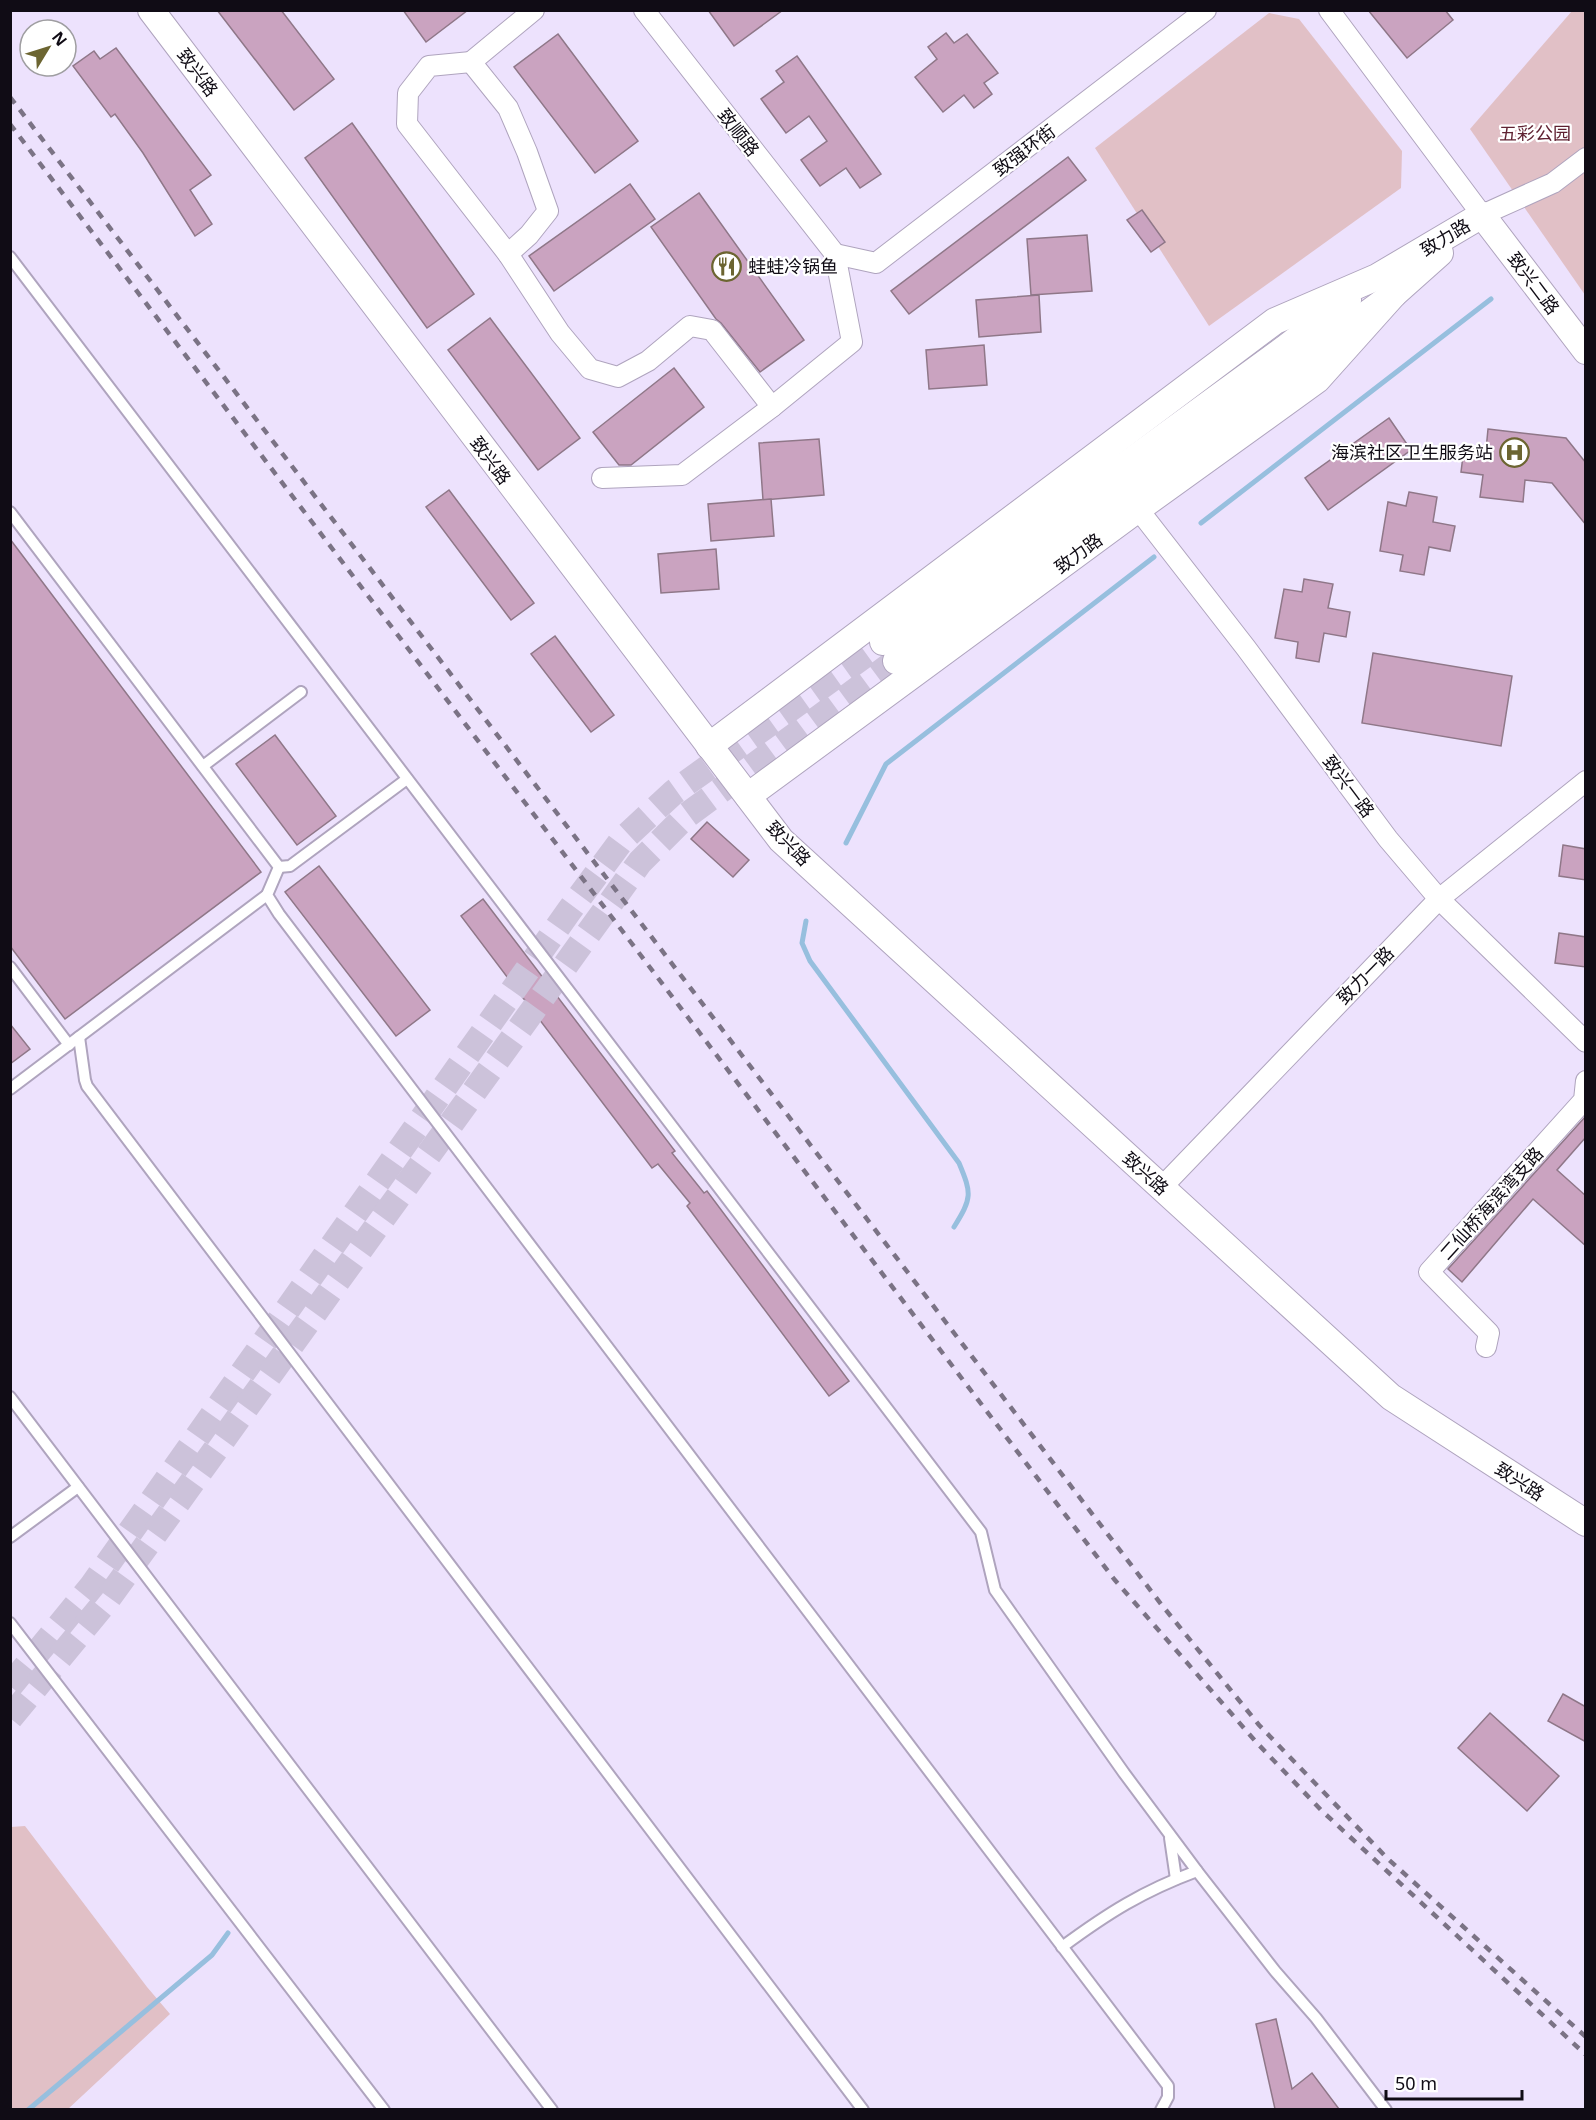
<svg xmlns="http://www.w3.org/2000/svg" width="1596" height="2120" font-family="'Noto Sans','Noto Sans SC',sans-serif">
	<style>
		.green { fill: #e1c0c6 }
		.lines { fill: none; stroke-linecap: round; stroke-linejoin: round }
		.stream { stroke: #97bfde; stroke-width: 5 }
		.building { fill: #caa3c0; stroke: #8f7788; stroke-width: 1.5 }
		.tertiary-tunnel { stroke: #ccc2da; stroke-width: 26; stroke-dasharray: 26 13; stroke-linecap: butt }
		.service-casing { stroke: #afa4be; stroke-width: 14 }
		.minor-casing { stroke: #afa4be; stroke-width: 22 }
		.tertiary-casing { stroke: #afa4be; stroke-width: 28 }
		.service { stroke: #fff; stroke-width: 10 }
		.minor { stroke: #fff; stroke-width: 20 }
		.tertiary { stroke: #fff; stroke-width: 26 }
		.rail { stroke: #7b7385; stroke-width: 4.5; stroke-dasharray: 8 8; stroke-linecap: butt }
		.labels { text-anchor: middle; dominant-baseline: central; stroke-width: 4.5; stroke-linejoin: round; paint-order: stroke }
		.street-label { font-size: 18px; fill: #100c15; stroke: #fff }
		.park-label { font-size: 18px; fill: #5f2131; stroke: #fff }
		.poi-label { font-size: 18px; fill: #100c15; stroke: #fff; text-anchor: start }
	</style>
	<rect width="100%" height="100%" fill="#ede2fd"/>
	<g class="green">
		<polygon points="1572,11 1585,11 1585,295 1470,129"/>
		<polygon points="1269,13 1299,19 1402,151 1401,188 1209,326 1095,148"/>
		<polygon points="25,1826 147,1987 170,2014 68,2109 11,2109 11,1827"/>
	</g>
	<g class="lines">
		<g class="stream">
			<polyline points="1201,523 1491,299"/>
			<polyline points="846,843 886,764 1154,557"/>
			<path d="M806,921L802,943L810,961L959,1163C972,1194 972,1198 954,1227"/>
			<polyline points="28,2110 212,1955 228,1933"/>
		</g>
	</g>
	<g class="building">
		<polygon points="217,10 281,10 334,79 294,110"/>
		<polygon points="403,10 468,10 426,42"/>
		<polygon points="708,10 783,10 734,46"/>
		<polygon points="1368,10 1445,10 1453,20 1407,58"/>
		<polygon points="946,33 954,43 967,34 998,73 984,83 992,94 974,108 964,95 943,112 915,77 937,59 928,47"/>
		<polygon points="558,34 638,141 595,173 514,67"/>
		<polygon points="116,48 211,175 190,190 212,224 195,236 143,153 115,114 111,117 73,66 94,51 100,59"/>
		<polygon points="797,56 881,174 860,188 846,168 820,186 801,160 827,141 809,116 786,133 761,99 784,82 776,71"/>
		<polygon points="352,123 474,294 427,328 305,158"/>
		<polygon points="1068,157 1086,180 909,314 891,291"/>
		<polygon points="630,184 655,219 554,291 529,256"/>
		<polygon points="699,193 804,340 760,372 721,323 716,319 651,227"/>
		<polygon points="1142,210 1165,242 1151,252 1127,220"/>
		<polygon points="1087,235 1092,291 1031,295 1027,239"/>
		<polygon points="1039,295 1041,332 979,337 976,300"/>
		<polygon points="490,318 580,438 538,470 448,350"/>
		<polygon points="984,345 987,385 929,389 926,350"/>
		<polygon points="674,368 704,407 631,465 619,465 593,432"/>
		<polygon points="1389,418 1411,450 1328,510 1305,478"/>
		<polygon points="1488,429 1566,438 1586,463 1586,525 1552,483 1525,480 1523,502 1480,497 1483,475 1461,472 1464,448 1486,450"/>
		<polygon points="819,439 824,495 763,500 759,443"/>
		<polygon points="449,490 534,603 511,620 426,507"/>
		<polygon points="1409,492 1437,497 1433,522 1455,526 1450,551 1429,547 1424,575 1400,571 1403,555 1380,551 1388,502 1406,506"/>
		<polygon points="771,499 774,536 711,541 708,504"/>
		<polygon points="10,539 261,872 65,1019 10,946"/>
		<polygon points="716,549 719,589 661,593 658,554"/>
		<polygon points="1304,579 1333,584 1328,608 1350,612 1346,637 1324,633 1319,662 1296,658 1298,642 1275,638 1284,589 1302,592"/>
		<polygon points="555,636 614,715 591,732 531,654"/>
		<polygon points="1373,653 1512,676 1501,746 1362,723"/>
		<polygon points="275,735 336,816 297,845 236,764"/>
		<polygon points="707,822 749,860 733,877 691,839"/>
		<polygon points="1563,845 1586,849 1586,880 1559,876"/>
		<polygon points="319,866 430,1010 396,1036 285,892"/>
		<polygon points="483,899 675,1151 672,1153 704,1193 707,1191 849,1381 829,1396 687,1206 690,1203 658,1164 652,1168 461,916"/>
		<polygon points="1559,933 1586,937 1586,967 1555,963"/>
		<polygon points="10,1024 30,1049 10,1064"/>
		<polygon points="1586,1116 1586,1137 1557,1170 1586,1196 1586,1246 1533,1199 1462,1282 1448,1269"/>
		<polygon points="1563,1694 1586,1707 1586,1742 1548,1721"/>
		<polygon points="1490,1713 1559,1776 1527,1811 1458,1748"/>
		<polygon points="1276,2019 1292,2089 1312,2073 1339,2109 1275,2109 1256,2024"/>
	</g>
	<g class="lines">
		<g class="tertiary-tunnel">
			<polyline points="10,1686 92,1586 569,911 622,840 674,792 883,642"/>
			<polyline points="10,1718 107,1600 640,862 686,816 896,661"/>
		</g>
		<defs>
			<g id="service">
				<polyline points="10,257 981,1532 995,1590 1124,1773 1197,1871 1275,1971 1316,2018 1386,2110"/>
				<polyline points="10,512 279,867 267,895 279,914 1168,2086 1168,2097 1161,2110"/>
				<polyline points="203,766 301,692"/>
				<polyline points="279,867 290,866 407,779"/>
				<polyline points="10,967 69,1045"/>
				<polyline points="79,1037 85,1080 87,1086 863,2110"/>
				<polyline points="10,1089 267,895"/>
				<polyline points="10,1397 552,2110"/>
				<polyline points="10,1537 78,1487"/>
				<polyline points="10,1623 384,2110"/>
				<polyline points="1170,1838 1176,1879"/>
				<path d="M1062,1947C1108,1913 1143,1891 1197,1871"/>
			</g>
			<g id="minor">
				<polyline points="644,10 835,254 852,342 772,407"/>
				<polyline points="1329,10 1482,215 1553,183 1586,158"/>
				<polyline points="471,62 429,66 408,93 407,124 508,254 560,333 590,369 618,377 648,361 690,326 712,330 772,407 682,475 602,478"/>
				<polyline points="508,254 529,235 548,211 527,152 508,108 471,62 534,10"/>
				<polyline points="835,254 876,263 1206,10"/>
				<polyline points="1138,509 1246,648 1388,839 1439,899 1586,1042"/>
				<polyline points="1162,1187 1439,899 1586,781"/>
				<polyline points="1486,1347 1489,1333 1429,1272 1584,1100 1586,1081"/>
			</g>
			<g id="tertiary">
				<polyline points="151,10 781,840 1391,1397 1586,1523"/>
				<polyline points="1482,215 1586,351"/>
				<polyline points="883,642 1284,349 1348,300"/>
				<polyline points="896,661 1394,294 1440,253"/>
				<polyline points="709,746 1275,321 1377,277 1482,215"/>
				<polyline points="748,796 1138,509 1317,380 1394,294"/>
			</g>
		</defs>
		<use href="#service" class="service-casing"/>
		<use href="#minor" class="minor-casing"/>
		<use href="#tertiary" class="tertiary-casing"/>
		<use href="#service" class="service"/>
		<use href="#minor" class="minor"/>
		<use href="#tertiary" class="tertiary"/>
		<g class="rail">
			<polyline points="10,97 1161,1604 1259,1725 1388,1859 1586,2037"/>
			<polyline points="10,124 1114,1579 1257,1743 1322,1811 1586,2055"/>
		</g>
	</g>
	<defs>
		<symbol id="restaurant-ring" viewBox="-11 -11 22 22"><circle r="9.5" fill="#fff" stroke="#6c6531" stroke-width="1.5"/><path d="M-5-6h1v4h1v-4h1v4h1v-4h1v5L-1.5 .5V6h-2V.5L-5-1ZM5-6V6H3V1.5H1.5Q1.5-4 5-6Z" fill="#6c6531"/></symbol>
		<symbol id="hospital-ring" viewBox="-11 -11 22 22"><circle r="9.5" fill="#fff" stroke="#6c6531" stroke-width="1.5"/><path d="M-5-5h3v3.5h4V-5h3V5h-3V1.5h-4V5h-3Z" fill="#6c6531"/></symbol>
	</defs>
	<g fill-rule="evenodd">
		<use href="#restaurant-ring" x="710" y="250" width="33" height="33"/>
		<use href="#hospital-ring" x="1498" y="436" width="33" height="33"/>
	</g>
	<g class="labels">
		<g class="street-label">
			<text transform="translate(198 72) rotate(53)">致兴路</text>
			<text transform="translate(739 132) rotate(52)">致顺路</text>
			<text transform="translate(1024 150) rotate(-37)">致强环街</text>
			<text transform="translate(1445 237) rotate(-31)">致力路</text>
			<text transform="translate(1534 283) rotate(53)">致兴二路</text>
			<text transform="translate(491 460) rotate(53)">致兴路</text>
			<text transform="translate(1078 553) rotate(-37)">致力路</text>
			<text transform="translate(1349 786) rotate(53)">致兴一路</text>
			<text transform="translate(789 843) rotate(46)">致兴路</text>
			<text transform="translate(1365 975) rotate(-46)">致力一路</text>
			<text transform="translate(1146 1173) rotate(42)">致兴路</text>
			<text transform="translate(1491 1203) rotate(-48)">二仙桥海滨湾支路</text>
			<text transform="translate(1520 1481) rotate(33)">致兴路</text>
		</g>
		<g class="park-label">
			<text x="1535" y="133">五彩公园</text>
		</g>
		<g class="poi-label">
			<text x="748" y="266">蛙蛙冷锅鱼</text>
			<text x="1493" y="452" text-anchor="end">海滨社区卫生服务站</text>
		</g>
	</g>
	<rect width="1596" height="2120" fill="none" stroke="#100c15" stroke-width="24"/>
	<g transform="translate(48 48) rotate(52)"><circle r="28" fill="#ffffff" stroke="#9f9ea1" stroke-width="1.5"/>
	<path d="M0-4.5L10 22L0 15L-10 22Z" fill="#6c6531"/>
	<text y="-9" font-size="16" font-weight="bold" text-anchor="middle" fill="#100c15">N</text>
	</g>
	<path d="M1386 2090v9h136v-9" fill="none" stroke="#100c15" stroke-width="3"/>
	<text x="1395" y="2090" font-size="18" fill="#100c15" stroke="#ffffff" stroke-width="4.5" paint-order="stroke">50 m</text>
</svg>
